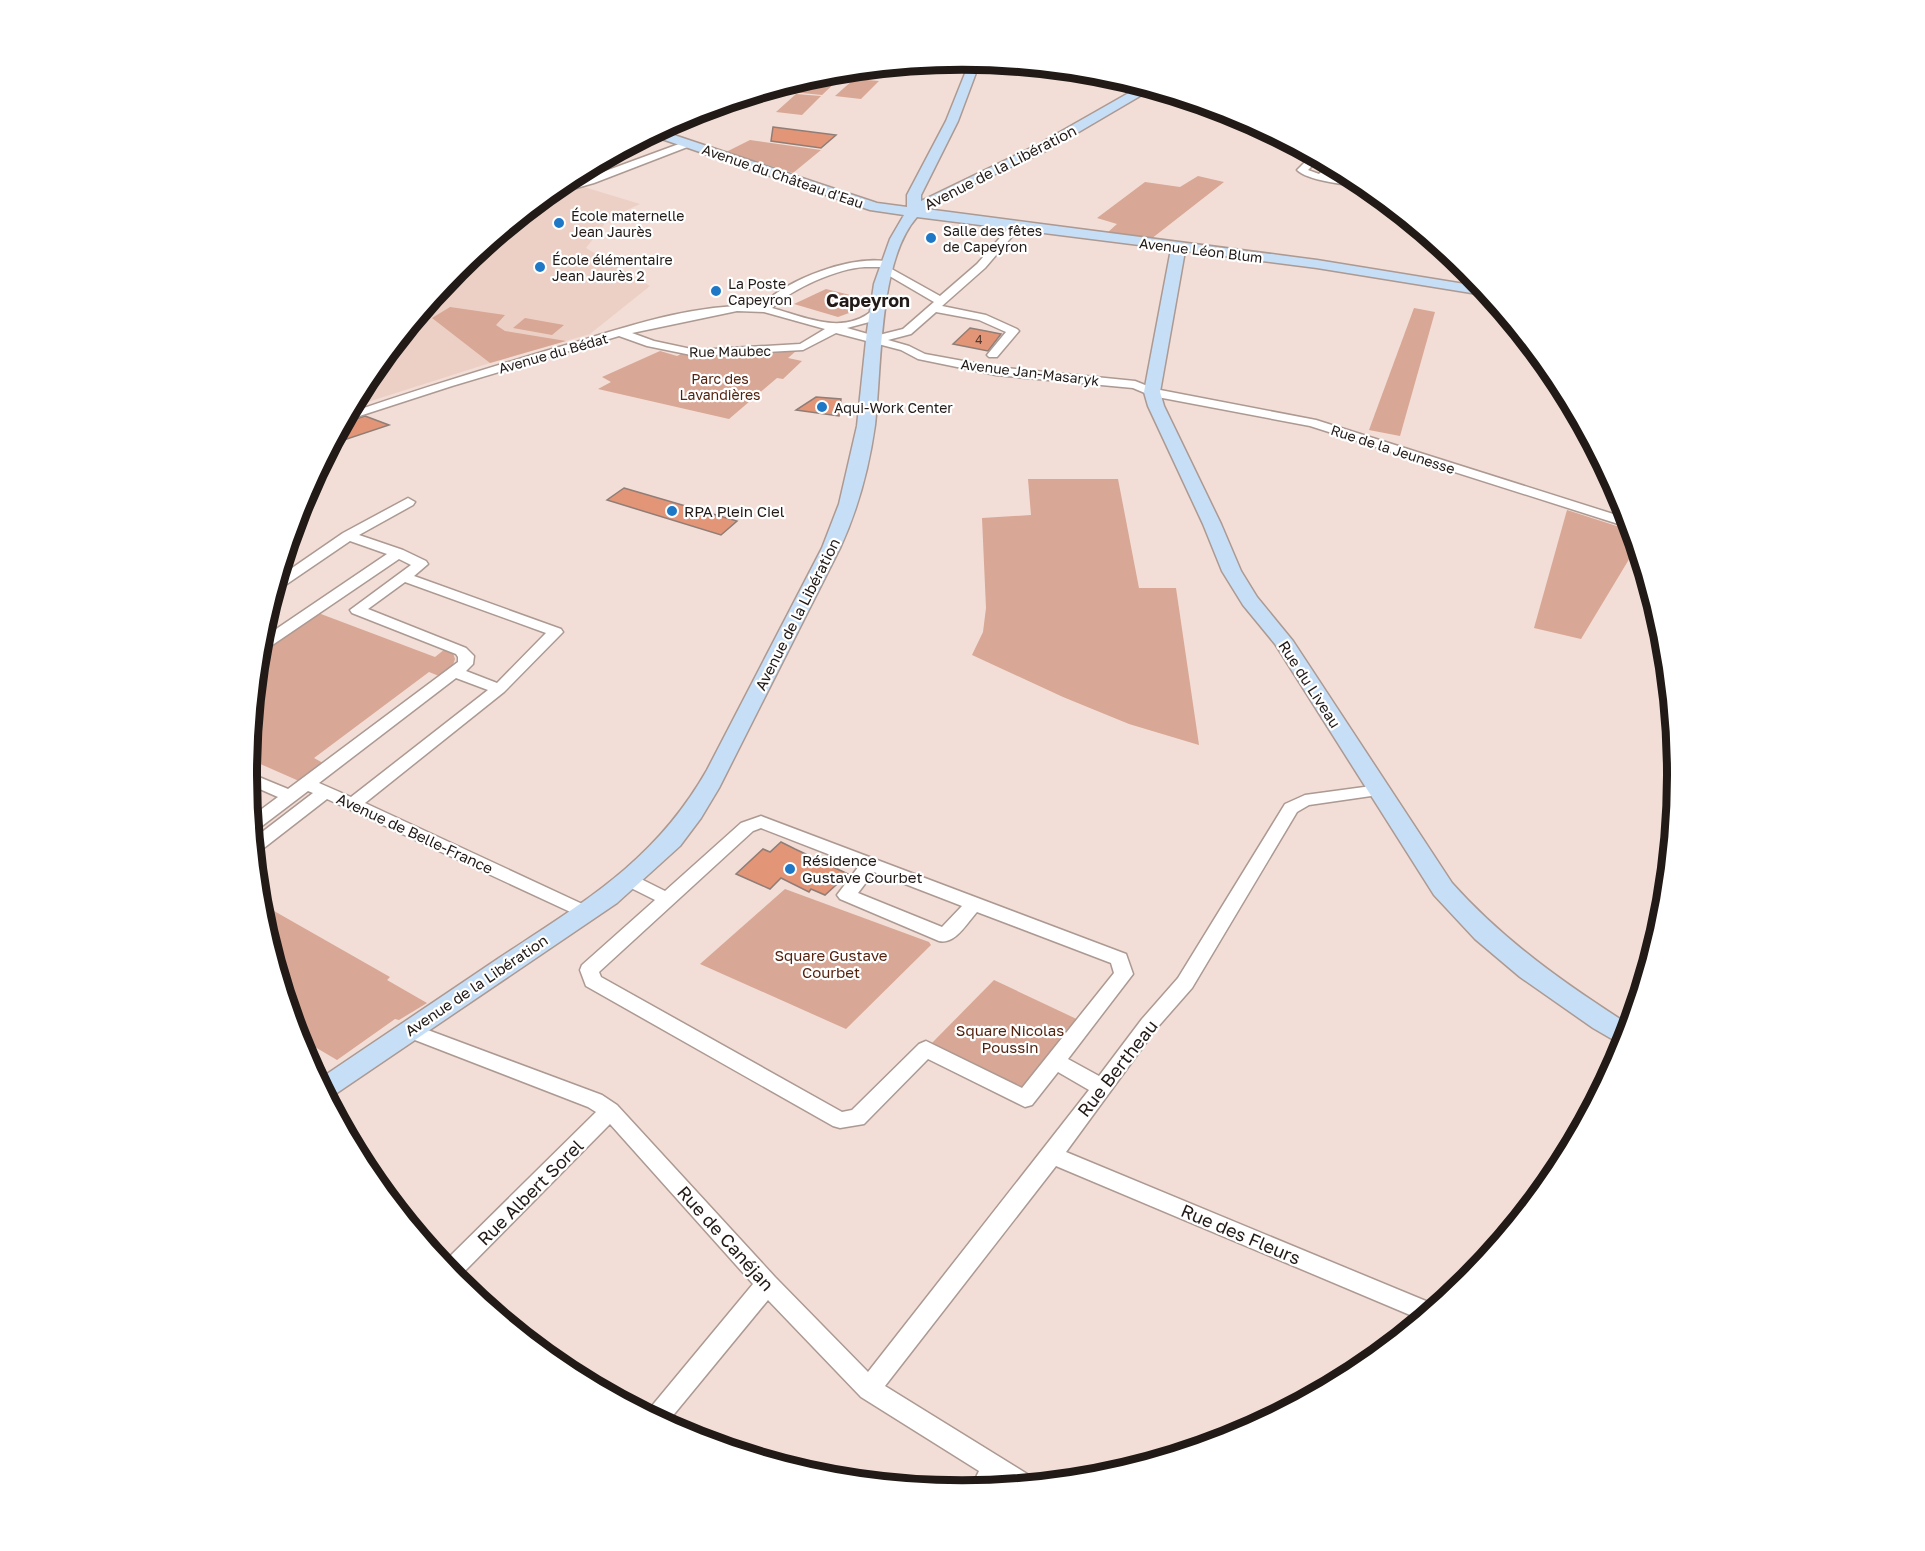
<svg xmlns="http://www.w3.org/2000/svg" width="1925" height="1551" font-family="'Golos Text',sans-serif">
	<style>
		.built { fill: #ecd0c5 }
		.green { fill: #d8a795 }
		.building { fill: #e39578; stroke: #8f7d76; stroke-width: 1.5 }
		.lines { fill: none; stroke-linecap: round; stroke-linejoin: round }
		.street-casing { stroke: #ac9992; stroke-width: 3 }
		.secondary-casing { stroke: #ac9992; stroke-width: 3 }
		.street { fill: #fff; fill-rule: evenodd }
		.secondary { fill: #c6dff7; fill-rule: evenodd }
		.poi-dot { fill: #1e78c5; stroke: #fff; stroke-width: 2 }
		.labels { text-anchor: middle; dominant-baseline: central; stroke-width: 4.5; stroke-linejoin: round; paint-order: stroke }
		.number-label { font-size: 12px; fill: #52392f }
		.far-street-label { font-size: 14px; fill: #211a17; stroke: #fff }
		.far-poi-label { font-size: 14px; fill: #211a17; stroke: #fff; text-anchor: start }
		.far-park-label { font-size: 14px; fill: #54230f; stroke: #fff }
		.street-label { font-size: 15px; fill: #211a17; stroke: #fff }
		.poi-label { font-size: 15px; fill: #211a17; stroke: #fff; text-anchor: start }
		.park-label { font-size: 15px; fill: #54230f; stroke: #fff }
		.far-district-label { font-size: 18px; font-weight: bold; fill: #211a17; stroke: #fff }
		.near-street-label { font-size: 18px; fill: #211a17; stroke: #fff }
		.rim { fill: none; stroke: #211a17; stroke-width: 8 }
	</style>
	<rect width="100%" height="100%" fill="#f2ded6"/>
	<polygon class="built" points="584,187 640,204 604,221 604,225 586,248 650,286 590,334 490,363 352,407 368,378 457,269 542,200"/>
	<g class="green">
		<polygon points="817,76 840,78 822,95 771,90"/>
		<polygon points="854,79 879,81 861,99 835,96"/>
		<polygon points="796,94 821,96 802,115 776,112"/>
		<polygon points="750,140 821,150 793,173 726,152"/>
		<polygon points="1198,176 1224,182 1151,239 1107,233 1117,224 1097,218 1145,182 1180,187"/>
		<polygon points="826,289 854,296 849,313 838,317 794,304"/>
		<polygon points="450,307 505,315 496,325 505,331 566,341 490,363 432,318"/>
		<polygon points="1414,308 1435,312 1400,436 1369,430"/>
		<polygon points="525,318 564,325 552,335 513,328"/>
		<polygon points="660,351 677,356 683,353 692,355 796,351 788,358 802,361 783,379 777,378 729,419 598,389 611,382 602,377"/>
		<polygon points="1028,479 1118,479 1139,588 1176,588 1199,745 1129,724 1063,697 972,655 983,632 986,608 982,518 1031,515"/>
		<polygon points="1567,510 1632,531 1637,546 1581,639 1534,628"/>
		<polygon points="313,611 435,657 445,649 453,653 455,659 453,665 439,676 429,672 314,758 323,763 299,781 249,759 259,649"/>
		<polygon points="785,889 929,942 931,945 846,1029 700,964"/>
		<polygon points="260,903 390,977 387,980 427,1003 399,1020 395,1019 337,1060 298,1037 261,915"/>
		<polygon points="994,980 1085,1023 1025,1099 926,1049"/>
	</g>
	<g class="building">
		<polygon points="773,127 836,135 821,148 771,141"/>
		<polygon points="970,328 986,331 1001,334 988,351 953,344"/>
		<polygon points="816,397 841,399 839,416 796,410"/>
		<polygon points="365,416 389,425 332,444 344,423"/>
		<polygon points="624,488 737,521 721,535 607,500"/>
		<polygon points="781,842 795,849 848,874 825,895 811,889 809,892 781,878 770,889 736,874 763,849 770,852"/>
	</g>
	<g class="lines">
		<defs>
			<g id="street">
				<polygon points="687,141 692,144 690,146 594,183 545,197 554,190"/>
				<path d="M1312,155L1319,159L1308,170L1319,174L1329,164L1336,168L1328,175L1358,179L1366,185C1350,186 1308,181 1297,170Z"/>
				<path d="M1012,224L1021,226L985,268L942,306L986,315L1017,329L1019,331L997,357H989L987,355L1006,332L979,320L936,312L911,334L888,340L909,346L925,354L996,367L1135,381L1155,389L1316,420L1629,519L1631,528L1310,426L1152,396L1133,388L996,375L918,359L901,350L836,333L803,350L696,356L647,346L619,336L452,386L344,421L349,413C423,388 497,365 573,343C632,325 698,303 761,306C787,279 853,254 890,262L891,264L888,267L940,296L977,264ZM865,267H881V271L934,302L903,329L875,336L847,328L873,321L883,312L881,310H873C843,336 805,317 772,308C791,289 838,268 865,267ZM737,311L764,312L825,329L800,344L696,350L654,341L632,333Z"/>
				<path d="M408,498L415,502L413,505L359,535L403,550L426,561L428,564L414,576L561,629L563,632L504,692L365,803L591,908L594,912L591,916L585,918L579,916L327,799L260,851L255,853L253,839L313,793L308,791L258,829L252,831L251,817L278,797L248,784L247,772L288,789L458,662V657L456,654L352,613L350,610L411,565L399,559L265,650L259,651L260,640L387,554L350,541L281,588L275,589L279,577L343,533ZM405,582L546,633L497,683L466,671L473,664L474,656L466,648L368,609ZM456,678L488,690L351,797L319,783Z"/>
				<path d="M1379,785L1385,786L1387,790L1385,794L1309,805L1297,812L1192,988L1156,1029L1066,1152L1438,1306L1422,1320L1056,1166L885,1386L1032,1477L1035,1484L1004,1487L999,1484L997,1488L970,1490L979,1471L861,1397L768,1300L666,1424L646,1413L753,1284L610,1124L457,1279H455L442,1264L596,1112L588,1107L402,1035L399,1030L402,1025L409,1023L602,1095L617,1105L775,1277L868,1372L1089,1090L1058,1072L1032,1105L1025,1107L928,1059L864,1124L840,1128L833,1126L586,986L580,970L582,965L655,900L623,884L620,880L623,876H635L665,891L741,823L761,816L1126,954L1133,974L1068,1059L1099,1076L1142,1019L1178,978L1285,804L1305,795ZM761,828L859,866L840,891L837,895L840,899L939,941C955,945 967,923 977,912L1111,963L1114,973L1022,1088L926,1041L919,1044L852,1110L842,1112L601,977L599,972L753,831ZM874,872L962,906L942,927L858,893Z"/>
			</g>
			<path id="secondary" d="M970,61L980,62L958,121L921,195V201L1039,144L1141,86L1152,89L1048,150L958,191L926,209L1317,260L1483,287L1490,296L1317,268L1185,251L1160,392L1164,406L1221,524L1241,571L1257,597L1293,641L1452,883C1504,941 1565,984 1631,1026L1624,1046L1593,1028L1520,977L1475,939L1434,895L1275,644L1243,605L1222,571L1203,524L1148,406L1144,392L1171,249L917,217C878,261 882,367 875,425C869,468 858,509 840,548L719,788L701,818L680,846L617,903L328,1099L318,1080C377,1040 437,1000 496,960C582,903 654,863 707,770L822,548L839,504L857,426L867,331L874,284L890,239L904,215L870,210L650,135L659,130L877,203L907,207V195L946,121Z"/>
		</defs>
		<use href="#street" class="street-casing"/>
		<use href="#secondary" class="secondary-casing"/>
		<use href="#street" class="street"/>
		<use href="#secondary" class="secondary"/>
	</g>
	<g class="poi-dot">
		<circle cx="559" cy="223" r="6"/>
		<circle cx="931" cy="238" r="6"/>
		<circle cx="540" cy="267" r="6"/>
		<circle cx="716" cy="291" r="6"/>
		<circle cx="822" cy="407" r="6"/>
		<circle cx="672" cy="511" r="6"/>
		<circle cx="790" cy="869" r="6"/>
	</g>
	<g class="labels">
		<g class="number-label">
			<text x="979" y="339">4</text>
		</g>
		<g class="far-street-label">
			<text transform="translate(783 176) rotate(19)">Avenue du Château d'Eau</text>
			<text transform="translate(1201 250) rotate(7)">Avenue Léon Blum</text>
			<text transform="translate(730 351) rotate(-1)">Rue Maubec</text>
			<text transform="translate(553 353) rotate(-16)">Avenue du Bédat</text>
			<text transform="translate(1030 372) rotate(7)">Avenue Jan-Masaryk</text>
			<text transform="translate(1393 449) rotate(18)">Rue de la Jeunesse</text>
		</g>
		<g class="far-poi-label">
			<text x="571" y="215">École maternelle<tspan x="571" dy="16">Jean Jaurès</tspan></text>
			<text x="943" y="230">Salle des fêtes<tspan x="943" dy="16">de Capeyron</tspan></text>
			<text x="552" y="259">École élémentaire<tspan x="552" dy="16">Jean Jaurès 2</tspan></text>
			<text x="728" y="283">La Poste<tspan x="728" dy="16">Capeyron</tspan></text>
			<text x="834" y="407">Aqui-Work Center</text>
		</g>
		<g class="far-park-label">
			<text x="720" y="378">Parc des<tspan x="720" dy="16">Lavandières</tspan></text>
		</g>
		<g class="street-label">
			<text transform="translate(1000 167) rotate(-27)">Avenue de la Libération</text>
			<text transform="translate(797 614) rotate(-63)">Avenue de la Libération</text>
			<text transform="translate(1310 684) rotate(57)">Rue du Liveau</text>
			<text transform="translate(415 833) rotate(25)">Avenue de Belle-France</text>
			<text transform="translate(476 985) rotate(-34)">Avenue de la Libération</text>
		</g>
		<g class="poi-label">
			<text x="684" y="511">RPA Plein Ciel</text>
			<text x="802" y="860">Résidence<tspan x="802" dy="17">Gustave Courbet</tspan></text>
		</g>
		<g class="park-label">
			<text x="831" y="955">Square Gustave<tspan x="831" dy="17">Courbet</tspan></text>
			<text x="1010" y="1030">Square Nicolas<tspan x="1010" dy="17">Poussin</tspan></text>
		</g>
		<g class="far-district-label">
			<text x="868" y="300">Capeyron</text>
		</g>
		<g class="near-street-label">
			<text transform="translate(1117 1068) rotate(-52)">Rue Bertheau</text>
			<text transform="translate(530 1192) rotate(-45)">Rue Albert Sorel</text>
			<text transform="translate(1241 1234) rotate(23)">Rue des Fleurs</text>
			<text transform="translate(726 1238) rotate(48)">Rue de Canéjan</text>
		</g>
	</g>
	<path d="M0 0H1925V1551H0ZM257 775a705 705 0 1 1 1410 0a705 705 0 1 1-1410 0Z" fill="#fff" fill-rule="evenodd"/>
	<path class="rim" d="M257 775a705 705 0 1 1 1410 0a705 705 0 1 1-1410 0Z"/>
</svg>
